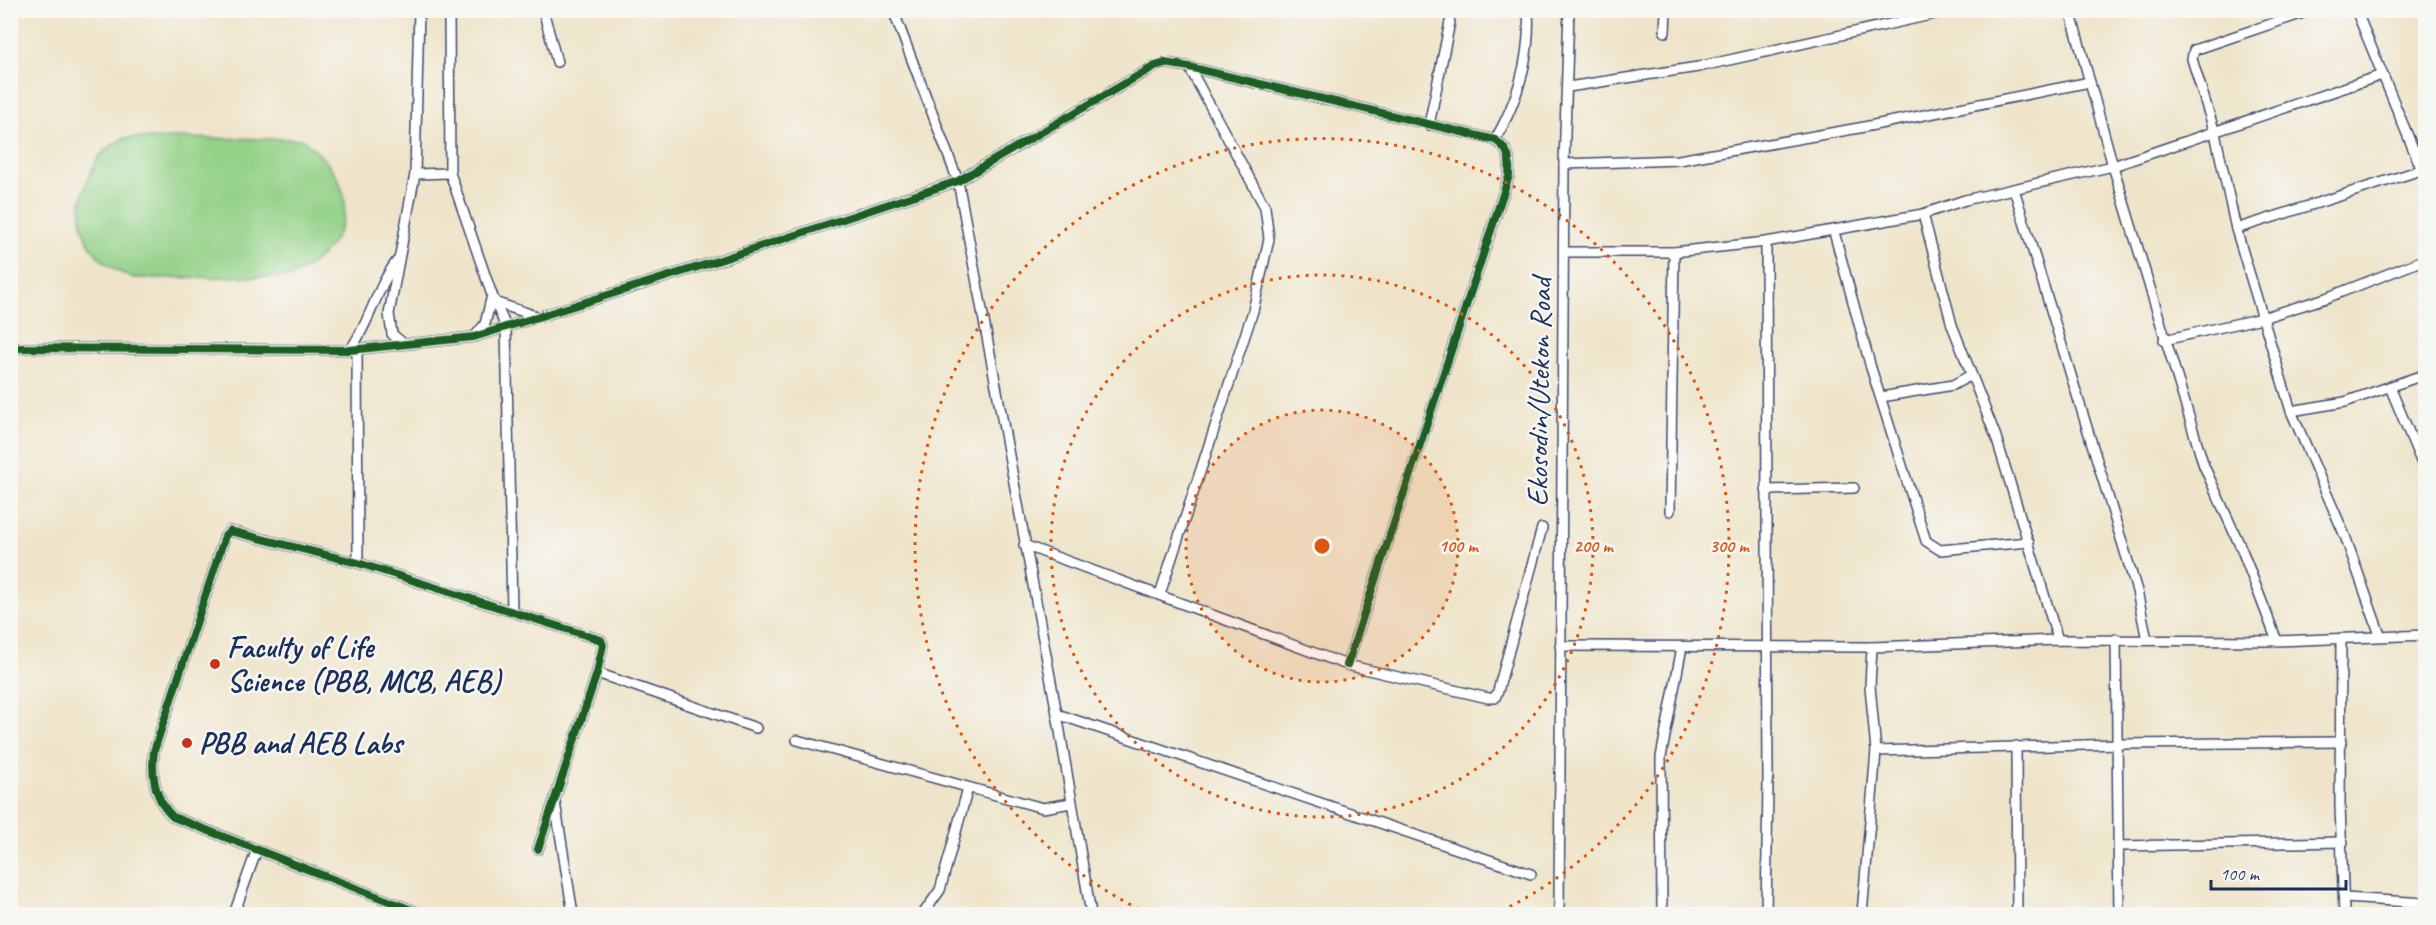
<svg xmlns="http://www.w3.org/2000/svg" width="2436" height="925" font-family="Caveat,sans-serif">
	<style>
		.green { fill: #94d288; stroke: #588073; stroke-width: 1.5 }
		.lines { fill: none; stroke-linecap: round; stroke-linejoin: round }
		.minor-casing { stroke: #3b4a6e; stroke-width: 12 }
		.minor { stroke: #fff; stroke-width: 9 }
		.cycleway-casing { stroke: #f6f6f2; stroke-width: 11 }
		.cycleway { stroke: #1b5e20; stroke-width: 8 }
		.ring { fill: none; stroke: #de5710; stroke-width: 3; stroke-dasharray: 3 6 }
		.poi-dot { fill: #c8321e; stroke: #f6f6f2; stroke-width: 2 }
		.labels { text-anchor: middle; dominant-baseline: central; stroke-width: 5; stroke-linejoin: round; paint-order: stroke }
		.street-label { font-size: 30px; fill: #1b2f5e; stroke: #f6f6f2 }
		.poi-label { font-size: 30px; font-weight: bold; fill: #1b2f5e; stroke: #f6f6f2; text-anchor: start }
		.centre { fill: #de5710; stroke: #f6f6f2; stroke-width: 3 }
		.ring-label { font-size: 18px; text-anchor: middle; font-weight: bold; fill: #de5710; stroke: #f6f6f2; stroke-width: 5; stroke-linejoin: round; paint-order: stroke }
	</style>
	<rect width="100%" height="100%" fill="#f6f6f2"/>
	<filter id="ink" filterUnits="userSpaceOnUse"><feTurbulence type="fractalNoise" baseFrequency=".0167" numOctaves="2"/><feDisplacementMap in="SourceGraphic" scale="12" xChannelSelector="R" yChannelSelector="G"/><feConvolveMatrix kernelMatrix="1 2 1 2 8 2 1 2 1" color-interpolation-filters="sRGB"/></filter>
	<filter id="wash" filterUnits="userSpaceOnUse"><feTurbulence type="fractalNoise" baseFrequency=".008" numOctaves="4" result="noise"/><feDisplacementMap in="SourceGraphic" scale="24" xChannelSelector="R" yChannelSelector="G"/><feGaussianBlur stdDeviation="1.35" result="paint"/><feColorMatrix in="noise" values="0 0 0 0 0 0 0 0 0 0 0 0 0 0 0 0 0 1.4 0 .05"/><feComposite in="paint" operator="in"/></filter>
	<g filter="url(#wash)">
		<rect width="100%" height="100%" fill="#efe4c9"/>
		<path class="green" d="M124,138L303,139C316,151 332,165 339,181C358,223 326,260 290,277L134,278C89,263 69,223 88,179C92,170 97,157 104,151C110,146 118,143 124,138Z"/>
	</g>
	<g filter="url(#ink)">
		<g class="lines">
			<defs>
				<g id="minor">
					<polyline points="449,10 450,173 492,295 506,327 512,610"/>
					<polyline points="543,10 557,62"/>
					<polyline points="893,10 958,181 1057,714 1091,914"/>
					<polyline points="2070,10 2113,166 2204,466 2242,550 2277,641"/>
					<polyline points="2312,10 2203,47 2194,50 2192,59 2215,133 2236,229 2291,411 2345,536 2380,635"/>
					<polyline points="2356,10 2426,180"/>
					<polyline points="1665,32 1666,10"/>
					<polyline points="1568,87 1698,67 1953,10"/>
					<polyline points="1429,125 1450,22"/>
					<path d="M1495,140C1518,100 1531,57 1528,10"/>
					<polyline points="1564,164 1679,160 1859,128 2090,82"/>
					<polyline points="415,174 450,173"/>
					<polyline points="2014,189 2137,591 2147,640"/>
					<polyline points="1923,214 1952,325 1996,437 2058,640"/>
					<polyline points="2236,229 2421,170"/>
					<polyline points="1834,232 1871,368 1926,541 1940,550 2029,542"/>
					<polyline points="1565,252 1674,252 1766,242 1923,214 1965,200 2113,166 2382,75"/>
					<polyline points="497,303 539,317"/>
					<polyline points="475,336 485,324 492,295"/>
					<polyline points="2164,340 2262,318 2326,298 2426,259"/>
					<polyline points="404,344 392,334 389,314 415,174 419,10"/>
					<path d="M10,348L350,350L474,337L717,261L958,181L1155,66L1165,63L1189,67L1495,140C1510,150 1510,159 1509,176L1347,665"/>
					<polyline points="357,349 358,563"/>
					<path d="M350,350C370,323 376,288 397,261"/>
					<polyline points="2390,387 2426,473"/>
					<polyline points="1881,397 1953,385 1971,375"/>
					<polyline points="2291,411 2345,402 2426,374"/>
					<polyline points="1766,490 1854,488"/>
					<polyline points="1670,511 1674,252"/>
					<polyline points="1024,545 1347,665 1488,698 1495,698 1498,691 1542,528"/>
					<polyline points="1160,594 1253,311 1269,239 1265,207 1189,67"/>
					<polyline points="2341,638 2340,806 2344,914"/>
					<polyline points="2116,639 2119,914"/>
					<polyline points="1560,646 1872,647 2058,640 2277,641 2426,635"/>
					<polyline points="597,673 756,728"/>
					<polyline points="1057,714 1531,874"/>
					<polyline points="797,740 1043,808 1071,803"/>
					<polyline points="2016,746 2017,914"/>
					<polyline points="1876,751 2119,744 2341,742"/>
					<polyline points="555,802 573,914"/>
					<polyline points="2119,846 2343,842"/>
					<polyline points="2344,898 2426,903"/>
					<polyline points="234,914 256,852"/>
					<path d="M422,914L173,817C155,800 151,776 154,751L225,536L230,531L358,563L601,640L603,645L597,673L538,849"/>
					<polyline points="923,914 940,890 968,788"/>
					<polyline points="1559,914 1564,164 1569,10"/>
					<polyline points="1662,914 1661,757 1682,647"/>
					<polyline points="1766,914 1768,784 1766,242"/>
					<polyline points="1862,914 1876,751 1870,686 1872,647"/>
				</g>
			</defs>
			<use href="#minor" class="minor-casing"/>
			<use href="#minor" class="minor"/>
			<defs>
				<g id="cycleway">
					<path d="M10,348L350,350L474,337L717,261L958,181L1155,66L1165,63L1189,67L1495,140C1510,150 1510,159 1509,176L1347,665"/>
					<path d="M422,914L173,817C155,800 151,776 154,751L225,536L230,531L358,563L601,640L603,645L597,673L538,849"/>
				</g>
			</defs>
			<use href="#cycleway" class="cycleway-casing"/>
			<use href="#cycleway" class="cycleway"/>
		</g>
	</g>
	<circle cx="1322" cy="546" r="136" fill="#de5710" fill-opacity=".12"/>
	<g class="ring">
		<circle cx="1322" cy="546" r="136"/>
		<circle cx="1322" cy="546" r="271"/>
		<path d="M1147 913A407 407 0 1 1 1497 913"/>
	</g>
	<g class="poi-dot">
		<circle cx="215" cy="664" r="6"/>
		<circle cx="187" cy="743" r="6"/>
	</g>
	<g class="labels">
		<g class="street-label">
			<text transform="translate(1539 392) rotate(-89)">Ekosodin/Utekon Road</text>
		</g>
		<g class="poi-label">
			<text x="227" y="647">Faculty of Life<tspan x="227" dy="34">Science (PBB, MCB, AEB)</tspan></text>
			<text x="199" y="743">PBB and AEB Labs</text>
		</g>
	</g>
	<circle cx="1322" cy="546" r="9" class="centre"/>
	<g class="ring-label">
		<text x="1458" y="552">100 m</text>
		<text x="1593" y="552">200 m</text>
		<text x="1729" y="552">300 m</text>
	</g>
	<rect width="2436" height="925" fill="none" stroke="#f6f6f2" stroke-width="36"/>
	<path d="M2211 880v9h135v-9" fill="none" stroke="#1b2f5e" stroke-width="3"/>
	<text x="2220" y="880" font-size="18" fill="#1b2f5e" stroke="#f6f6f2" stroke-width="4.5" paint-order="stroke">100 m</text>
</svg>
